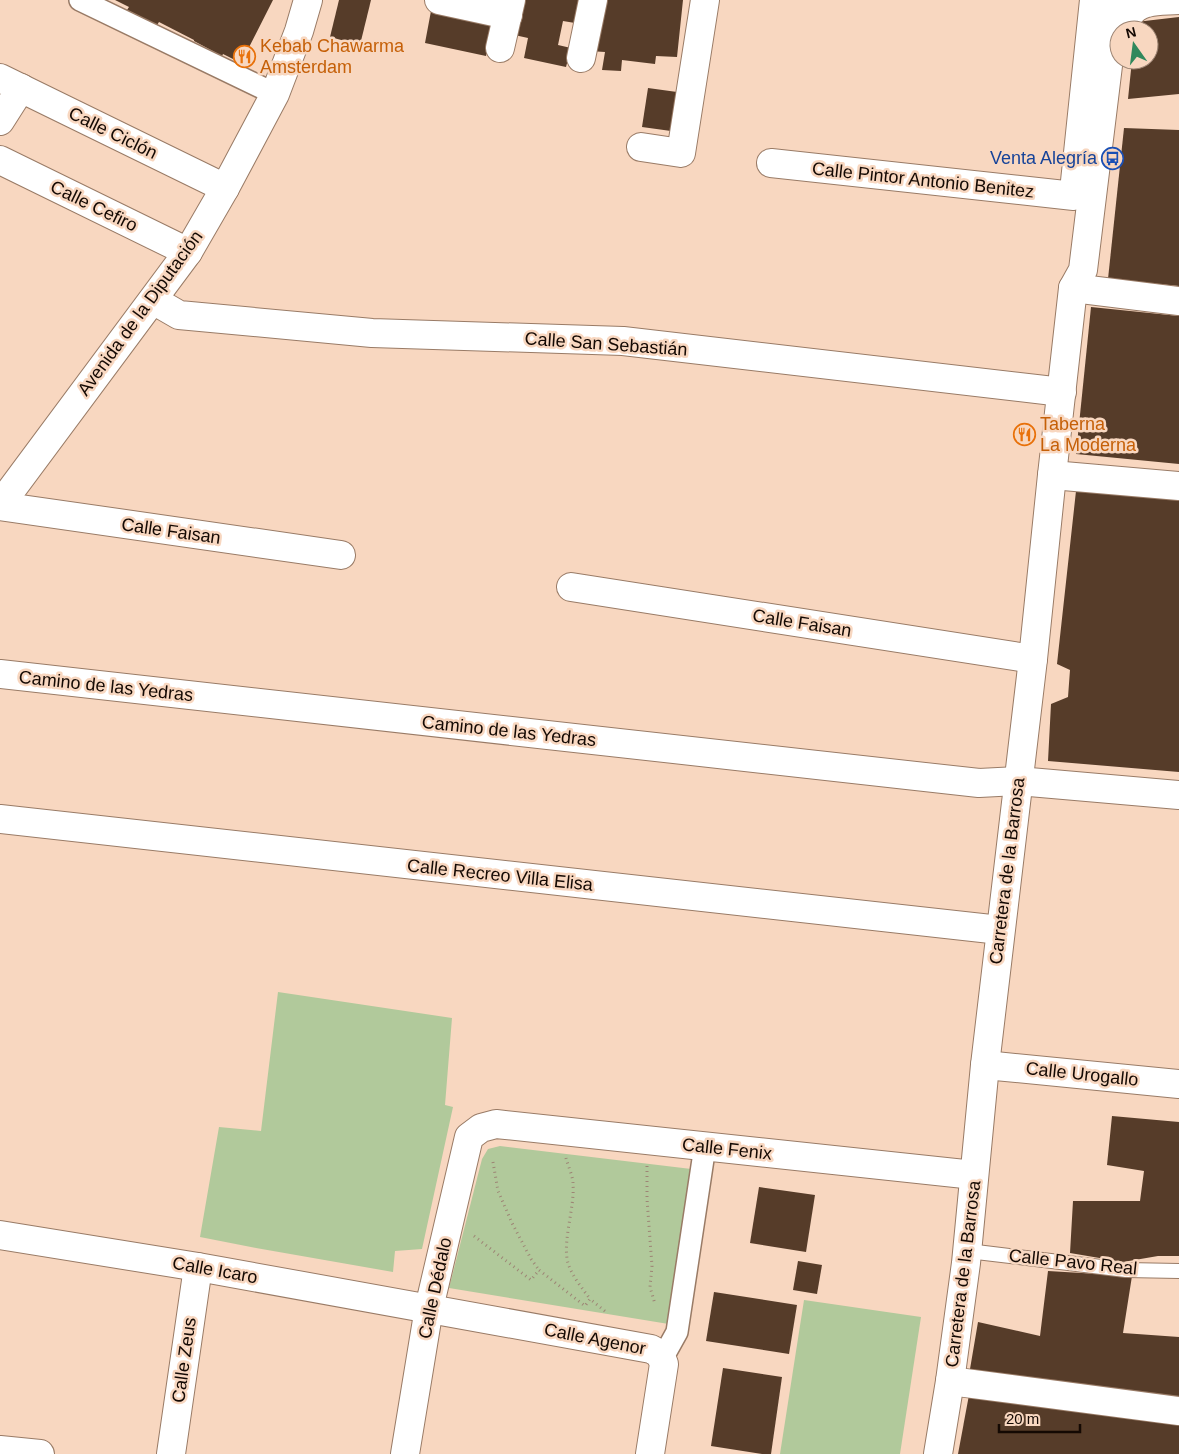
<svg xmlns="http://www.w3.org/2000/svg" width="1179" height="1454" font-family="Helvetica,sans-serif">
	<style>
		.green { fill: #b1c99b }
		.building { fill: #563c29 }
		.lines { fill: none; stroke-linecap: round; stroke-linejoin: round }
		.service-casing { stroke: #997b66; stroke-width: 16 }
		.pedestrian-casing { stroke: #997b66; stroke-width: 24 }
		.minor-casing { stroke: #997b66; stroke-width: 30 }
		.tertiary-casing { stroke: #997b66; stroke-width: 30 }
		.path { stroke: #9d8575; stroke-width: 3; stroke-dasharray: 1 4; stroke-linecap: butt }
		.service { stroke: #fff; stroke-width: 14 }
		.pedestrian { stroke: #fff; stroke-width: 21 }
		.minor { stroke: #fff; stroke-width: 28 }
		.tertiary { stroke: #fff; stroke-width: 28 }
		.labels { text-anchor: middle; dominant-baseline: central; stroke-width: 5; stroke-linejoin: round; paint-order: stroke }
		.food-label { font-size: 18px; fill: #c56008; stroke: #f8d7c0; text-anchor: start }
		.street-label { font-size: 18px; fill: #140903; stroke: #f8d7c0 }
		.transit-label { font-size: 18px; fill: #164399; stroke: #f8d7c0; text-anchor: end }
	</style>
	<rect width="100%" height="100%" fill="#f8d7c0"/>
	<g class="green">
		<polygon points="278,992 452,1018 445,1105 453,1107 422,1249 395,1251 393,1272 256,1248 200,1237 219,1127 261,1131"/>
		<polygon points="500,1146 708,1171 687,1327 449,1288 482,1159 488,1149"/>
		<polygon points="804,1300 921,1317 900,1454 780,1454"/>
	</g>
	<g class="building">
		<polygon points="115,0 273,0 241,63 223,54 222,56 194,41 194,40 159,22 157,25 127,10 129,7"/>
		<polygon points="339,0 371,0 360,45 330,37"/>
		<polygon points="518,0 581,0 575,23 563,21 558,45 571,48 566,67 524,58 528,38 510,34"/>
		<polygon points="601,0 683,0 677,57 656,56 655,64 622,60 621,71 602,70 605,52 589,51"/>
		<polygon points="431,11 493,24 486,56 425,43"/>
		<polygon points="1179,17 1179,94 1128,99 1132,60 1149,60 1149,30 1135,30 1136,22"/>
		<polygon points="648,88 677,92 671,131 642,127"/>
		<polygon points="1124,128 1179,130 1179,286 1108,279"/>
		<polygon points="1091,307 1179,316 1179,464 1076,454"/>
		<polygon points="1076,491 1179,500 1179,772 1048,761 1051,704 1068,697 1070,670 1057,664"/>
		<polygon points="1112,1116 1179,1122 1179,1256 1158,1256 1123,1262 1070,1253 1073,1201 1140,1201 1144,1171 1107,1165"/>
		<polygon points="759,1187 815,1195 806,1252 750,1243"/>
		<polygon points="798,1261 822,1265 817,1294 793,1290"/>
		<polygon points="1048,1271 1132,1276 1123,1333 1179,1337 1179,1401 970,1369 978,1322 1040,1336"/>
		<polygon points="714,1292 797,1305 789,1354 706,1341"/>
		<polygon points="723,1368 782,1377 771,1454 762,1454 711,1446"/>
		<polygon points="969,1395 1179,1424 1179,1454 958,1454"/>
	</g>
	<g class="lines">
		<defs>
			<polyline id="service" points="968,1251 1126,1270 1179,1271"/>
			<g id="pedestrian">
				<polyline points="80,0 275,94"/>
				<polyline points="662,1359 677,1332 705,1146"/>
			</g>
			<g id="minor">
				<polyline points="439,0 508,15"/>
				<polyline points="500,48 511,0"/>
				<polyline points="581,58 593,0"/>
				<polyline points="0,78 225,188"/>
				<polyline points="0,121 21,88"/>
				<polyline points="641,147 681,153 705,0"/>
				<polyline points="0,160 188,252"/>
				<polyline points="771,163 1074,196"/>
				<polyline points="1073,288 1179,301"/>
				<polyline points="153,300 179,315 372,333 623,341 1062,392"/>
				<polyline points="1052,475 1179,486"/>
				<polyline points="0,506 341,555"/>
				<polyline points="571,587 1033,659"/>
				<polyline points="0,674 979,783 1018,781 1179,795"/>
				<polyline points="0,819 1000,930"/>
				<polyline points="985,1065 1179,1084"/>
				<polyline points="0,1235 198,1267 651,1349 660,1354 664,1364 650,1454"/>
				<polyline points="950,1381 1179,1411"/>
				<polyline points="0,1450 40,1454"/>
				<polyline points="171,1454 198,1267"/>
				<polyline points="405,1454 429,1308 469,1137 481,1128 496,1124 974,1175"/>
			</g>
			<g id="tertiary">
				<path d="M1114,41C1120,27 1131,6 1147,3C1157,0 1169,1 1179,0"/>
				<polyline points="1074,191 1094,0"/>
				<polyline points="0,505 188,252 225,188 275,94 299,31 308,0"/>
				<polyline points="938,1454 950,1381 966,1263 985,1065 1033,659 1052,475 1073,288 1083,270 1116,0"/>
			</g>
		</defs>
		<use href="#service" class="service-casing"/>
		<use href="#pedestrian" class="pedestrian-casing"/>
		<use href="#minor" class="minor-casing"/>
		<use href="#tertiary" class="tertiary-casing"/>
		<g class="path">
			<path d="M566,1158C568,1166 573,1176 573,1184C575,1207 562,1242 568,1263C572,1276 582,1288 590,1299"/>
			<polyline points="493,1162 498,1191 512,1223 531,1259 539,1270"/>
			<polyline points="647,1166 647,1199 652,1266 650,1287 655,1304"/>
			<polyline points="474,1236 531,1280 539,1270 585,1306 590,1299 606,1312"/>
		</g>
		<use href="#service" class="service"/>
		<use href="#pedestrian" class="pedestrian"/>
		<use href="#minor" class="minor"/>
		<use href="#tertiary" class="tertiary"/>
	</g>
	<defs>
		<symbol id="restaurant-ring" viewBox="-11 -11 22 22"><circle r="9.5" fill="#f8d7c0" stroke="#e8710a" stroke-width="1.5"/><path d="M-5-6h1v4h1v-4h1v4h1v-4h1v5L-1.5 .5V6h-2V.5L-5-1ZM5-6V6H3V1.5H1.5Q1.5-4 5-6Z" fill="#e8710a"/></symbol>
		<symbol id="bus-ring" viewBox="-11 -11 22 22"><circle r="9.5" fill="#f8d7c0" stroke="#1a4fb4" stroke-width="1.5"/><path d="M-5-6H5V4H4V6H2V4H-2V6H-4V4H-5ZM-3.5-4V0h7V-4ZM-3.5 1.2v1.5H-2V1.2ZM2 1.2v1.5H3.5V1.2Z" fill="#1a4fb4"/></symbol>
	</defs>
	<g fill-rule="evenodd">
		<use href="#restaurant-ring" x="232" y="44" width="25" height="25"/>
		<use href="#bus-ring" x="1100" y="146" width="25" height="25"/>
		<use href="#restaurant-ring" x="1012" y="422" width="25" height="25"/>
	</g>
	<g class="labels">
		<g class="food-label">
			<text x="260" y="46">Kebab Chawarma<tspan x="260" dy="21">Amsterdam</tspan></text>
			<text x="1040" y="424">Taberna<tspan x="1040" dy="21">La Moderna</tspan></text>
		</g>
		<g class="street-label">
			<text transform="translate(113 133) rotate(26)">Calle Ciclón</text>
			<text transform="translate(923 180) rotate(6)">Calle Pintor Antonio Benitez</text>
			<text transform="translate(94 206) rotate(26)">Calle Cefiro</text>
			<text transform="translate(140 313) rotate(-54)">Avenida de la Diputación</text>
			<text transform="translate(606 344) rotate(4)">Calle San Sebastián</text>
			<text transform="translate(171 531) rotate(8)">Calle Faisan</text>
			<text transform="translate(802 623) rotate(9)">Calle Faisan</text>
			<text transform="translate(106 686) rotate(6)">Camino de las Yedras</text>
			<text transform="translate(509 731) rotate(6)">Camino de las Yedras</text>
			<text transform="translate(1007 871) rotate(-83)">Carretera de la Barrosa</text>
			<text transform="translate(500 875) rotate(6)">Calle Recreo Villa Elisa</text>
			<text transform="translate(1082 1074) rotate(6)">Calle Urogallo</text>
			<text transform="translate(727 1149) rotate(6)">Calle Fenix</text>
			<text transform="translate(1073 1262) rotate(6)">Calle Pavo Real</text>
			<text transform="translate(215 1270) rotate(10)">Calle Icaro</text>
			<text transform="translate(963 1274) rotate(-83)">Carretera de la Barrosa</text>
			<text transform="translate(435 1288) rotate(-78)">Calle Dédalo</text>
			<text transform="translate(595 1339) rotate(11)">Calle Agenor</text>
			<text transform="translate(184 1360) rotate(-82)">Calle Zeus</text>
		</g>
		<g class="transit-label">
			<text x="1097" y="158">Venta Alegría</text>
		</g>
	</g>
	<g transform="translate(1134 45) rotate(346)"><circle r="24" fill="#f8d7c0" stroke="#9d8574"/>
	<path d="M0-4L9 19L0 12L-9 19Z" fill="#30885c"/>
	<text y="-8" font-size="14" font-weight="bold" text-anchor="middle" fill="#140903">N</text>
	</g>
	<path d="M999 1424v8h81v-8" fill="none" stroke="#140903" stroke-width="2.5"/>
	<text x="1006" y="1424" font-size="15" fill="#140903" stroke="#f8d7c0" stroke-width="4" paint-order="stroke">20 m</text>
</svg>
